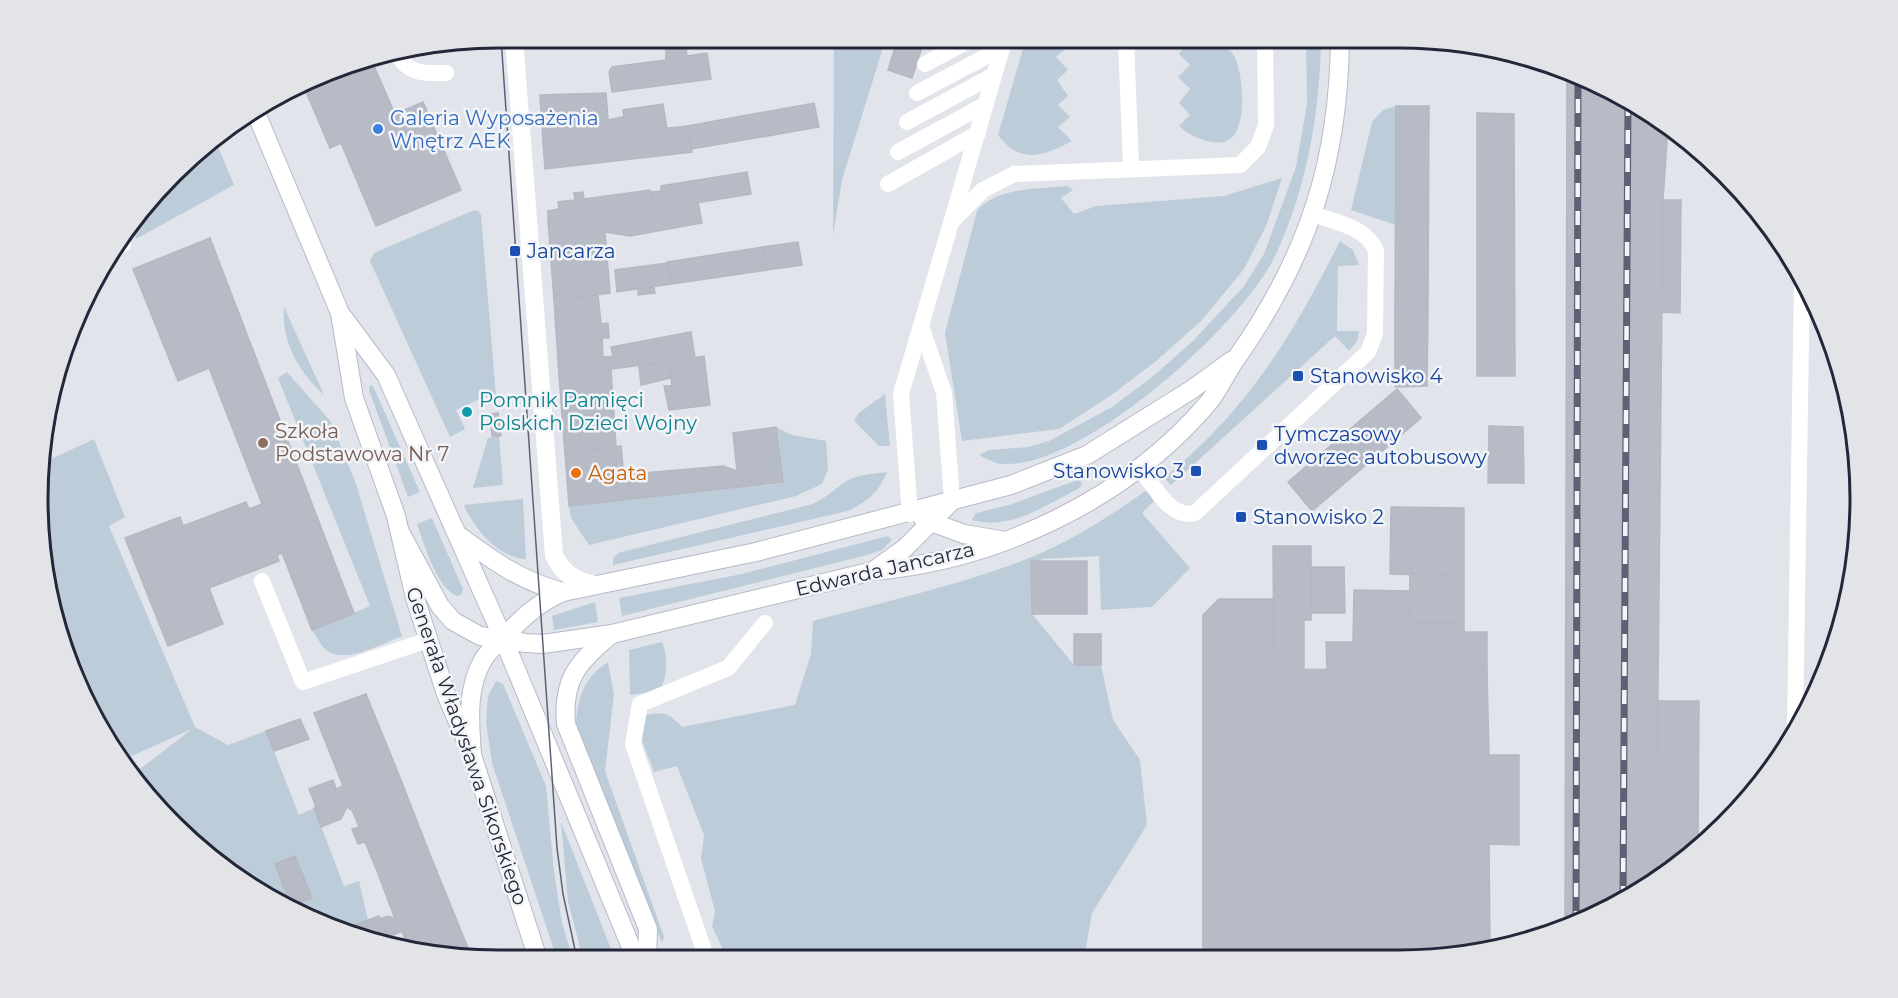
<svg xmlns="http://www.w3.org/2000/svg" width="1898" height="998" font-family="Montserrat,sans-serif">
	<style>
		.green { fill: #bccdd9 }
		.building { fill: #b7bbc5; stroke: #b5b8c3; stroke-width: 1.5 }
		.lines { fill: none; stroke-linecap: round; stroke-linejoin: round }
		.secondary-casing { stroke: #b6bac9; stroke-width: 20 }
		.lane { stroke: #fff; stroke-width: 16 }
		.street { stroke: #fff; stroke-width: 18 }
		.secondary { stroke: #fff; stroke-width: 18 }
		.tram { stroke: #5e6175; stroke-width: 1.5 }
		.rail-casing { stroke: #5e6175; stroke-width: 7 }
		.rail { stroke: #f2f4f7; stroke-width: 4.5; stroke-dasharray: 14; stroke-linecap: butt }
		.shop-dot { fill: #3f7fe0; stroke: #f2f4f7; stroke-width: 2 }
		.transit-dot { fill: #1a4fb4; stroke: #f2f4f7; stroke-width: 2 }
		.culture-dot { fill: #0f9aa8; stroke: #f2f4f7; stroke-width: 2 }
		.education-dot { fill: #8d6e63; stroke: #f2f4f7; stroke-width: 2 }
		.food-dot { fill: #e8710a; stroke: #f2f4f7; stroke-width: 2 }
		.labels { text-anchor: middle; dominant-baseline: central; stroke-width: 5; stroke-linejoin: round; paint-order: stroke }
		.shop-label { font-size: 20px; fill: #366cbe; stroke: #f2f4f7; text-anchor: start }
		.transit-label { font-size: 20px; fill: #164399; stroke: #f2f4f7; text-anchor: start }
		.culture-label { font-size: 20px; fill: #0d838f; stroke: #f2f4f7; text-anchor: start }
		.education-label { font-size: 20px; fill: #785e54; stroke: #f2f4f7; text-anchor: start }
		.food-label { font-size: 20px; fill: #c56008; stroke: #f2f4f7; text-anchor: start }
		.street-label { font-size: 20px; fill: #242639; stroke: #f2f4f7 }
		.rim { fill: none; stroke: #242639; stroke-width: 3 }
	</style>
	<rect width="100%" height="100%" fill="#e1e4ea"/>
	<g class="green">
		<polygon points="834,38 886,38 842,180 833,235"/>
		<path d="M1026,38H1061L1068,47L1056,57L1068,70L1057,80L1068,96L1058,105L1070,117L1058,127L1072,141C1044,156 1020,165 998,135Z"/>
		<path d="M1186,38H1215C1221,43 1229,48 1233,54C1243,70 1246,115 1236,132C1225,153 1191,138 1179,126L1190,115L1179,103L1190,89L1178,77L1190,65L1179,54L1188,41Z"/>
		<path d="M1306,38H1321C1320,113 1307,188 1275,256C1243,324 1084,467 1005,464C995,464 987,459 979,455L989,450L1028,447L1049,441L1112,407L1152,377L1193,341L1244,286L1264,254L1296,167L1307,104Z"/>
		<polygon points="1396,106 1396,225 1351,210 1372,122 1383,110"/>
		<polygon points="214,137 234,185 136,239 131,225"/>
		<path d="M1282,178L1267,224L1244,269L1201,321L1155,362L1110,396L1059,429L962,441L945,333L977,211C996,187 1039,189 1067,186L1073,190L1061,198L1074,214L1096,206L1224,196Z"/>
		<polygon points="478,210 481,215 496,396 482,398 456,410 465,429 450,437 370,261 374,253 472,211"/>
		<path d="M1340,241L1353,250L1359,265L1338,266L1337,331H1359L1357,341L1349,351L1335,336L1171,485L1164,478C1249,408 1291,338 1340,241Z"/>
		<path d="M284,307L324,395C299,372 281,342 284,307Z"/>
		<path d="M287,372L331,422L356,484L402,636C383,643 349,663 329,652C321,647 317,637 312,630L370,606L278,378Z"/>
		<polygon points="370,385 373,386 420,492 408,497 369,390"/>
		<polygon points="885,394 890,446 879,446 854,421 859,413"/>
		<polygon points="776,427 792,435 826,441 828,469 822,484 796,496 589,545 571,518 569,506 783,483"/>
		<polygon points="499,436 503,485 473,488 488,438"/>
		<polygon points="94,439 125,517 109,526 195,727 228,745 266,731 299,815 314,808 344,886 359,881 368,920 341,930 295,913 172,825 135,773 192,729 125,759 85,703 53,618 39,530 45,462"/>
		<path d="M887,472C879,492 867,502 848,511L613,565V558L618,553L809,505C824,500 832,491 845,482C858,474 873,474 887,472Z"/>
		<path d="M1080,479L1082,485L1078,489C1045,505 1011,531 972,520L976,513L1009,505Z"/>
		<path d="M1147,490L1155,500L1142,513L1190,568L1152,607L1101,610L1099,556L1042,559L1032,563V614L1074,665H1101L1113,720L1140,760L1147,825L1092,913L1084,958L727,959L712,926L715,911L701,859L704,835L677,766L654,772L639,733L646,715C664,711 670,714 682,727L795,705L811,654L813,621C879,603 947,588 1011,565C1060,548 1105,520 1147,490Z"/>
		<path d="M523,499L526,559C499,559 473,527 464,505Z"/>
		<path d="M432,518L463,589L462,594L458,596C437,590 424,543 417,524Z"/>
		<polygon points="888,536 892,540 882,550 867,555 622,616 619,598 742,574"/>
		<polygon points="595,602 598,622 554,630 552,616"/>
		<path d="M662,642C668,657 668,677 659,691L630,695L629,650Z"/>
		<path d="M608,662L614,694L605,771L664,937L662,943L576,726C577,699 584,677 608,662Z"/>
		<polygon points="496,681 503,684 546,786 554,872 562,923 573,959 557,959 492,763 486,723 488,696"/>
		<polygon points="561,822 615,959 583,959 568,901"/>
	</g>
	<g class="building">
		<polygon points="898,38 925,38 912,78 888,70"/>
		<polygon points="685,41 687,56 707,53 711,79 612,92 609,72 612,67 666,60 666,43"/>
		<polygon points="371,59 395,114 423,102 461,190 376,226 341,143 330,148 304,87 350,62"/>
		<polygon points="1567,71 1603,85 1668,126 1663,200 1656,882 1575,925 1565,928"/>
		<polygon points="606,93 608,120 628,116 630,133 543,142 540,95"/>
		<polygon points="814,103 819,127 692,149 687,126"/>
		<polygon points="663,104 667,129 630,133 628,116 624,117 623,110"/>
		<polygon points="1396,106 1429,106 1428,306 1395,306"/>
		<polygon points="1477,113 1514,114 1515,376 1477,376"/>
		<polygon points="687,126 692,152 545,169 543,142"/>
		<polygon points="747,172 751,194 654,210 651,192 661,191 661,186"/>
		<polygon points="650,190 654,210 603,218 548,221 548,211 559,209 558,202 575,200 574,193 583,192 584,199"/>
		<polygon points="1663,200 1681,200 1680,313 1662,312"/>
		<polygon points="698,202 702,223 630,236 605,232 610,293 554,300 548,221 603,218"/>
		<polygon points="210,238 354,613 312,630 282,553 277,555 279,561 209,588 223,624 168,646 125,538 180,517 183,526 246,502 249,509 262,504 209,368 178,381 133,269"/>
		<polygon points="798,242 802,265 767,270 763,247"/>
		<polygon points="763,247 767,270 672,284 667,262"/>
		<polygon points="667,263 672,284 617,292 615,270"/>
		<polygon points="654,287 655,293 638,295 638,289"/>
		<polygon points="598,295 601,324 608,323 609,338 602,338 603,357 613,357 611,347 691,332 695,358 559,376 554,300"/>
		<polygon points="1395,306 1428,306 1427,386 1395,387"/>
		<polygon points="704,356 710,405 669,410 664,386 672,386 669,362"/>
		<polygon points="669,362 671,378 641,385 639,366"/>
		<polygon points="611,370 616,447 565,453 559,376"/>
		<polygon points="1397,389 1421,418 1312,511 1288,482"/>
		<polygon points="498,413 501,436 492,436 490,414"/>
		<polygon points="1489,426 1523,427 1524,483 1488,483"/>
		<polygon points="776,427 783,482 569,506 565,453 621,446 624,479 628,483 633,474 723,466 737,471 733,433"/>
		<polygon points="1391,507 1464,508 1464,576 1390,574"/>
		<polygon points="1273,546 1311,546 1311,620 1304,620 1304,669 1274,670"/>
		<polygon points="1031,561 1087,561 1087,614 1032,614"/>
		<polygon points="1311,567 1344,567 1345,613 1311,613"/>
		<polygon points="1410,574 1464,576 1464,623 1409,623"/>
		<polygon points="1354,590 1410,591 1409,623 1464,623 1464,632 1487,632 1487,670 1327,669 1326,642 1353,642"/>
		<polygon points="1219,599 1273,599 1274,670 1203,669 1203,615"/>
		<rect x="1074" y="634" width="27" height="31"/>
		<polygon points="1203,669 1487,670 1489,755 1519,755 1519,845 1489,844 1490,948 1460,957 1203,957"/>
		<polygon points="366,694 399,775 316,807 309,789 333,780 336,789 343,786 314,713"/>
		<polygon points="1657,701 1699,701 1698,845 1656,882"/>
		<polygon points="300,719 309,739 274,751 266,731"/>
		<polygon points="399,775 429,852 377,871 365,842 358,844 352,829 359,827 352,810 347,807 341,819 321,827 314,808"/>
		<polygon points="429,852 453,911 388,937 380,919 388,916 395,919 377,871"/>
		<polygon points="295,856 312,898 291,906 275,864"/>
		<polygon points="453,911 473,960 409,950 402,931"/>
		<polygon points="379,916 388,937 374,943 341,930"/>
	</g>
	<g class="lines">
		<defs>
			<g id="secondary">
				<polyline points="256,113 340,313 354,398 396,516 415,598 446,694 472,755 538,959"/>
				<polyline points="343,317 386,375 503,638 636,959"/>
				<polyline points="923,519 964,534 1000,540"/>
				<path d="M400,532L440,606L453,621L480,636L526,643L543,644L612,634L873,571C998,560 1127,499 1209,402C1220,388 1227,371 1238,356C1308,255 1339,162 1340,38"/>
				<path d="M458,535C492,560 522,582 563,592"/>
				<polyline points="873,571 905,548 951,502"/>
				<path d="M612,634C578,661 562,680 566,724L648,929L647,959"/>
				<path d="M472,755C470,723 466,689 483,660C489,649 500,642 508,633C525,615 540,602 563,592L756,552L1011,485L1087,455L1191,390L1231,361"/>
			</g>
		</defs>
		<use href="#secondary" class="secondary-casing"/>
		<g class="lane">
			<polyline points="1126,38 1131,168"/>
			<path d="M398,54C408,75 426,73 446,73"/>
			<polyline points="925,64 974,38"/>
			<polyline points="917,93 1002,48"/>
			<polyline points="907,122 994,75"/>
			<polyline points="898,152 986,104"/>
			<polyline points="888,184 978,133"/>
			<polyline points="954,219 983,190 1014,174 1240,165 1258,147 1266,125 1265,38"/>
			<polyline points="121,237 123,244"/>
			<polyline points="921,326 944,393 952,500"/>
			<path d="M1139,467C1153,484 1170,520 1195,513L1368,352L1375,334L1376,251C1367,227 1335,222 1312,214"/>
			<polyline points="910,514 901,394 1005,38"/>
			<polyline points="262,581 303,682 428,640"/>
			<polyline points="1795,730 1802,276"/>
			<polyline points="707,959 633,744 640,704 728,668 765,623"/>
		</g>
		<path class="street" d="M514,38L554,555C562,573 577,583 597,585"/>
		<use href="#secondary" class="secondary"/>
		<polyline class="tram" points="501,38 557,848 563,894 577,959"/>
		<defs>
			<g id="rail">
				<polyline points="1623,900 1628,100"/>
				<polyline points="1576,925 1578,76"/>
			</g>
		</defs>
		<use href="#rail" class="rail-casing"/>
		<use href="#rail" class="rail"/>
	</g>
	<circle class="shop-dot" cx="378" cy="129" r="6"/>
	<g class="transit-dot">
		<rect x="509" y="245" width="12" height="12" rx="3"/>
		<rect x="1292" y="370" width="12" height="12" rx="3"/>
		<rect x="1256" y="439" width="12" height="12" rx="3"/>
		<rect x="1190" y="465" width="12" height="12" rx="3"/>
		<rect x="1235" y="511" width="12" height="12" rx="3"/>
	</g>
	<circle class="culture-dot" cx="467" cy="412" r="6"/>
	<circle class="education-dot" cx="263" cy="443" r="6"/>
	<circle class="food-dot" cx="576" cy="473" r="6"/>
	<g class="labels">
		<g class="shop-label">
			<text x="390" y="118">Galeria Wyposażenia<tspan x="390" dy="23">Wnętrz AEK</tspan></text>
		</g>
		<g class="transit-label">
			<text x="527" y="251">Jancarza</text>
			<text x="1310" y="376">Stanowisko 4</text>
			<text x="1274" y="434">Tymczasowy<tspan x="1274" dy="23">dworzec autobusowy</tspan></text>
			<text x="1184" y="471" text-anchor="end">Stanowisko 3</text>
			<text x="1253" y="517">Stanowisko 2</text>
		</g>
		<g class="culture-label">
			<text x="479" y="400">Pomnik Pamięci<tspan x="479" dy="23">Polskich Dzieci Wojny</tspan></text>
		</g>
		<g class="education-label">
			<text x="275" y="431">Szkoła<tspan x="275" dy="23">Podstawowa Nr 7</tspan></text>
		</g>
		<g class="food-label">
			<text x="588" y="473">Agata</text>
		</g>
		<g class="street-label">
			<text transform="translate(885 569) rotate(-13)">Edwarda Jancarza</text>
			<text transform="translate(467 746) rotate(71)">Generała Władysława Sikorskiego</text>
		</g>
	</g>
	<path d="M0 0H1898V998H0ZM499 48H1399A451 451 0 0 1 1850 499V499A451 451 0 0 1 1399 950H499A451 451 0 0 1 48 499V499A451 451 0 0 1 499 48Z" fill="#e2e4e8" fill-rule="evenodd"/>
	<path class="rim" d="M499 48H1399A451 451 0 0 1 1850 499V499A451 451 0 0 1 1399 950H499A451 451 0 0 1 48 499V499A451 451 0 0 1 499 48Z"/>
</svg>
